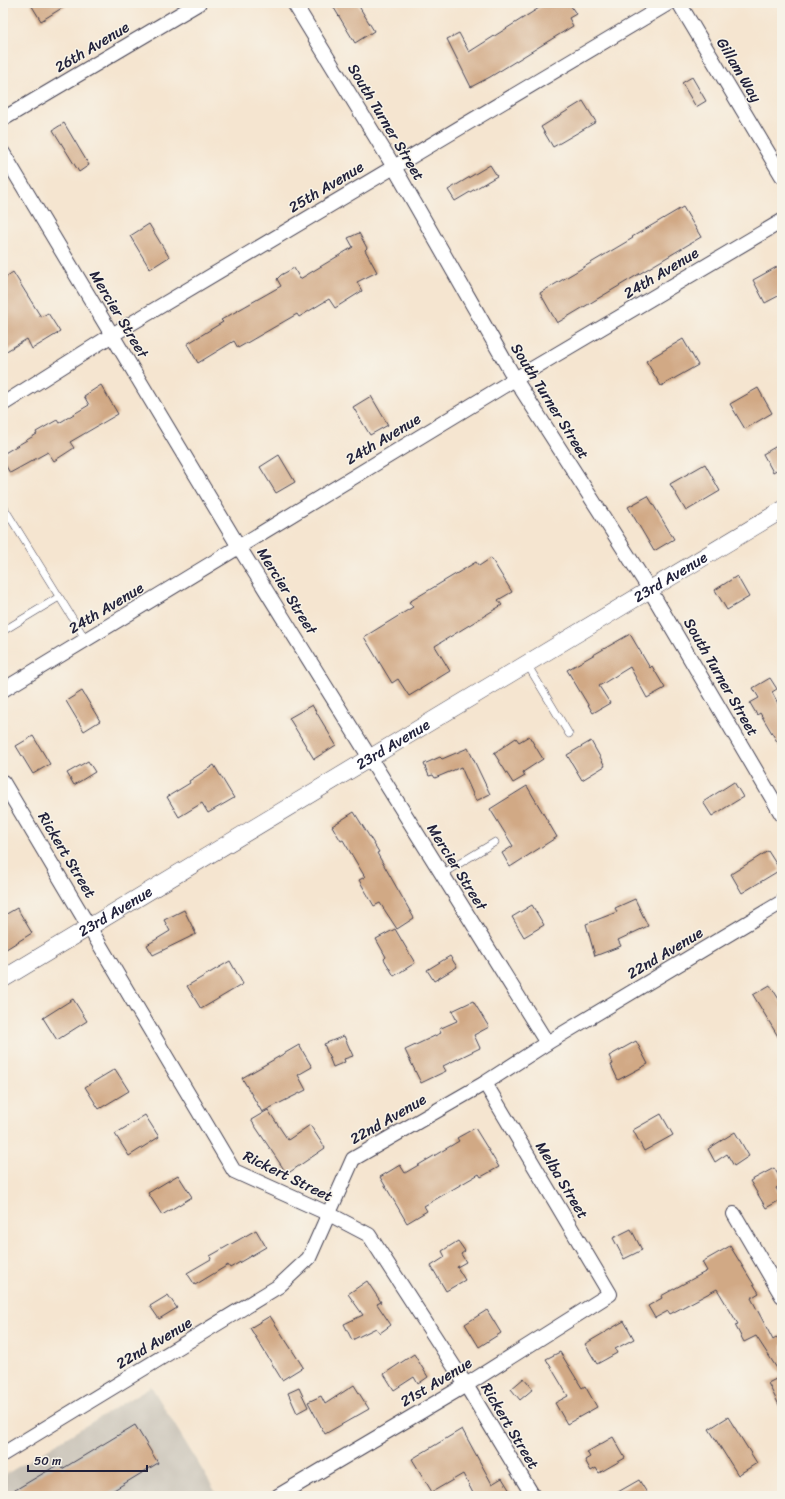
<svg xmlns="http://www.w3.org/2000/svg" width="785" height="1499" font-family="Sriracha,sans-serif">
	<style>
		.industrial { fill: #c9c3b8 }
		.building { fill: #d1a985 }
		.lines { fill: none; stroke-linecap: round; stroke-linejoin: round }
		.service-casing { stroke: #423f51; stroke-width: 8 }
		.minor-casing { stroke: #423f51; stroke-width: 16 }
		.tertiary-casing { stroke: #423f51; stroke-width: 18 }
		.service { stroke: #fff; stroke-width: 7 }
		.minor { stroke: #fff; stroke-width: 14 }
		.tertiary { stroke: #fff; stroke-width: 17 }
		.labels { text-anchor: middle; dominant-baseline: central; stroke-width: 3; stroke-linejoin: round; paint-order: stroke }
		.street-label { font-size: 15px; fill: #22223b; stroke: #f7f3e8 }
	</style>
	<rect width="100%" height="100%" fill="#f7f3e8"/>
	<filter id="ink" filterUnits="userSpaceOnUse"><feTurbulence type="fractalNoise" baseFrequency=".025" numOctaves="2"/><feDisplacementMap in="SourceGraphic" scale="8" xChannelSelector="R" yChannelSelector="G"/><feConvolveMatrix kernelMatrix="1 2 1 2 8 2 1 2 1" color-interpolation-filters="sRGB"/></filter>
	<filter id="wash" filterUnits="userSpaceOnUse"><feTurbulence type="fractalNoise" baseFrequency=".012" numOctaves="4" result="noise"/><feDisplacementMap in="SourceGraphic" scale="16" xChannelSelector="R" yChannelSelector="G"/><feGaussianBlur stdDeviation="0.9" result="paint"/><feColorMatrix in="noise" values="0 0 0 0 0 0 0 0 0 0 0 0 0 0 0 0 0 1.4 0 .05"/><feComposite in="paint" operator="in"/></filter>
	<g filter="url(#wash)">
		<rect width="100%" height="100%" fill="#f5e5d0"/>
		<polygon class="industrial" points="151,1386 218,1496 3,1496 3,1476"/>
		<g id="blocks">
			<g class="building">
				<polygon points="30,3 70,3 41,21"/>
				<polygon points="331,3 357,3 374,31 355,43"/>
				<polygon points="547,3 569,3 576,14 569,18 573,26 490,77 471,87 447,39 459,33 469,52"/>
				<polygon points="692,77 706,101 696,107 682,83"/>
				<polygon points="583,101 596,122 553,147 541,127"/>
				<polygon points="64,123 89,165 79,172 53,130"/>
				<polygon points="490,165 497,176 455,201 448,190"/>
				<polygon points="683,207 701,237 557,323 540,293 633,238 632,237"/>
				<polygon points="149,224 169,257 150,269 130,236"/>
				<polygon points="359,233 367,248 365,250 377,272 357,282 362,291 335,308 329,299 299,317 297,314 238,348 234,341 198,363 187,344 223,322 221,320 281,286 277,279 281,275 294,268 300,279 353,247 348,238"/>
				<polygon points="782,264 782,294 765,303 753,280"/>
				<polygon points="13,272 41,317 48,313 60,332 32,349 27,339 3,353 3,279"/>
				<polygon points="683,339 698,365 661,386 646,361"/>
				<polygon points="101,385 118,414 70,442 74,448 54,461 48,452 10,473 3,461 3,454 37,434 36,432 57,420 59,423 89,405 84,396"/>
				<polygon points="758,388 772,413 745,429 730,404"/>
				<polygon points="371,396 388,425 370,435 353,407"/>
				<polygon points="782,443 782,467 773,472 763,454"/>
				<polygon points="279,455 295,482 276,493 260,467"/>
				<polygon points="705,464 720,491 686,511 670,484"/>
				<polygon points="648,496 674,539 654,551 628,507"/>
				<polygon points="491,558 512,592 498,600 502,605 435,646 450,671 409,696 398,679 392,683 364,637 413,607 409,602 476,562 479,566"/>
				<polygon points="737,576 749,597 727,610 715,590"/>
				<polygon points="630,634 650,668 652,666 665,688 647,698 630,667 599,686 610,703 593,713 567,670"/>
				<polygon points="770,678 777,689 772,692 782,711 782,750 760,713 757,715 750,703 759,698 753,688"/>
				<polygon points="82,691 100,721 84,731 66,701"/>
				<polygon points="312,705 336,745 314,759 289,718"/>
				<polygon points="33,736 50,764 33,774 16,746"/>
				<polygon points="529,736 543,759 523,772 525,776 513,783 494,753 516,738 519,742"/>
				<polygon points="591,741 605,766 582,780 567,755"/>
				<polygon points="468,748 490,794 476,801 461,767 435,778 433,775 429,776 424,764 440,757 442,759"/>
				<polygon points="88,761 95,772 74,785 67,773"/>
				<polygon points="214,765 234,798 208,813 202,803 179,817 167,797 190,783 189,781"/>
				<polygon points="734,782 743,797 712,816 703,802"/>
				<polygon points="527,786 557,837 510,867 502,853 513,846 490,809"/>
				<polygon points="354,812 379,852 377,853 414,918 397,929 380,903 374,906 359,880 365,877 343,840 341,841 332,826"/>
				<polygon points="768,851 780,870 742,893 731,874"/>
				<polygon points="635,899 648,926 618,940 621,946 595,956 586,924 617,912 615,908"/>
				<polygon points="532,905 544,925 524,937 512,917"/>
				<polygon points="17,908 32,933 3,951 3,916"/>
				<polygon points="184,910 196,934 153,955 147,945 170,931 164,920"/>
				<polygon points="395,929 415,963 394,976 384,959 386,957 376,939"/>
				<polygon points="450,956 457,967 434,981 427,970"/>
				<polygon points="230,961 243,984 201,1009 187,986"/>
				<polygon points="770,985 782,1004 782,1043 753,995"/>
				<polygon points="73,999 87,1021 57,1040 43,1018"/>
				<polygon points="473,1001 489,1027 474,1035 480,1048 443,1066 446,1071 421,1083 405,1050 441,1033 439,1029 457,1021 452,1011"/>
				<polygon points="344,1036 353,1056 344,1059 345,1062 333,1067 324,1044"/>
				<polygon points="636,1041 648,1064 618,1080 611,1065 613,1064 609,1056"/>
				<polygon points="299,1045 312,1067 298,1075 306,1090 262,1112 242,1078"/>
				<polygon points="115,1069 129,1091 99,1109 85,1087"/>
				<polygon points="268,1110 288,1140 310,1125 325,1148 287,1174 251,1120"/>
				<polygon points="661,1114 673,1135 644,1151 633,1130"/>
				<polygon points="145,1115 159,1137 129,1156 115,1134"/>
				<polygon points="475,1128 499,1167 481,1177 479,1174 424,1206 427,1211 407,1223 380,1177 400,1165 405,1173 459,1141 457,1138"/>
				<polygon points="735,1132 749,1156 734,1166 727,1154 715,1162 708,1149"/>
				<polygon points="774,1168 782,1181 782,1184 776,1188 782,1199 766,1208 750,1181"/>
				<polygon points="178,1175 192,1197 162,1215 148,1193"/>
				<polygon points="631,1229 642,1250 624,1259 613,1238"/>
				<polygon points="256,1230 266,1247 230,1268 228,1265 195,1285 187,1273 211,1259 210,1256"/>
				<polygon points="458,1241 465,1251 461,1254 466,1262 457,1267 465,1280 446,1291 431,1266 445,1257 442,1251"/>
				<polygon points="730,1246 759,1293 751,1298 773,1340 782,1334 782,1411 768,1383 782,1376 756,1336 744,1342 735,1325 738,1324 717,1289 670,1314 668,1311 655,1318 648,1306 662,1298 661,1296 707,1271 702,1262"/>
				<polygon points="367,1281 381,1302 377,1304 391,1325 380,1333 376,1328 352,1340 344,1324 363,1315 348,1294"/>
				<polygon points="168,1295 177,1308 159,1319 150,1306"/>
				<polygon points="487,1310 501,1333 479,1347 465,1324"/>
				<polygon points="270,1316 303,1367 282,1380 250,1328"/>
				<polygon points="624,1321 634,1339 615,1349 617,1353 597,1364 585,1344"/>
				<polygon points="560,1352 582,1388 585,1386 597,1407 567,1424 555,1403 568,1396 546,1359"/>
				<polygon points="414,1354 428,1377 418,1384 414,1377 394,1390 384,1374"/>
				<polygon points="524,1378 533,1389 520,1400 511,1389"/>
				<polygon points="354,1385 369,1409 325,1434 308,1402 321,1396 325,1404"/>
				<polygon points="299,1388 308,1407 297,1413 288,1393"/>
				<polygon points="728,1417 757,1463 738,1475 709,1429"/>
				<polygon points="135,1425 158,1463 104,1496 5,1496 59,1464 62,1469"/>
				<polygon points="462,1429 492,1484 502,1478 513,1496 472,1496 474,1495 463,1474 432,1492 412,1459"/>
				<polygon points="613,1437 625,1458 599,1473 596,1468 591,1471 585,1460 590,1457 587,1452"/>
				<polygon points="639,1480 649,1496 611,1496"/>
			</g>
		</g>
	</g>
	<g filter="url(#ink)">
		<use href="#blocks" fill-opacity="0" stroke="#423f51" stroke-width="1"/>
		<g class="lines">
			<defs>
				<g id="service">
					<polyline points="3,506 86,640"/>
					<polyline points="3,631 59,597"/>
					<polyline points="527,664 569,734"/>
					<polyline points="442,874 495,842"/>
				</g>
				<g id="minor">
					<polyline points="294,3 394,167 515,379 650,590 782,815"/>
					<polyline points="679,3 782,176"/>
					<polyline points="3,119 199,3"/>
					<polyline points="3,153 239,547 547,1043"/>
					<polyline points="3,404 112,335 669,3"/>
					<polyline points="3,690 515,379 782,221"/>
					<polyline points="3,782 234,1171 329,1214 369,1235 466,1385 533,1496"/>
					<polyline points="734,1214 782,1296"/>
					<polyline points="3,1454 279,1286 309,1258 353,1159 485,1083 547,1043 782,902"/>
					<polyline points="278,1496 466,1385 610,1294 485,1083"/>
				</g>
				<g id="tertiary">
					<path id="s1" d="M3,979L782,510"/>
				</g>
			</defs>
			<use href="#service" class="service-casing"/>
			<use href="#minor" class="minor-casing"/>
			<use href="#tertiary" class="tertiary-casing"/>
			<use href="#service" class="service"/>
			<use href="#minor" class="minor"/>
			<use href="#tertiary" class="tertiary"/>
		</g>
	</g>
	<g class="labels">
		<g class="street-label">
			<text transform="translate(92 47) rotate(-31)">26th Avenue</text>
			<text transform="translate(739 70) rotate(59)">Gillam Way</text>
			<text transform="translate(386 122) rotate(59)">South Turner Street</text>
			<text transform="translate(326 187) rotate(-31)">25th Avenue</text>
			<text transform="translate(661 273) rotate(-31)">24th Avenue</text>
			<text transform="translate(119 314) rotate(59)">Mercier Street</text>
			<text transform="translate(550 401) rotate(58)">South Turner Street</text>
			<text transform="translate(383 439) rotate(-31)">24th Avenue</text>
			<text stroke="none"><textPath href="#s1" startOffset="779">23rd Avenue</textPath></text>
			<text transform="translate(287 591) rotate(58)">Mercier Street</text>
			<text transform="translate(106 608) rotate(-31)">24th Avenue</text>
			<text transform="translate(721 677) rotate(60)">South Turner Street</text>
			<text stroke="none"><textPath href="#s1" startOffset="455">23rd Avenue</textPath></text>
			<text transform="translate(67 855) rotate(59)">Rickert Street</text>
			<text transform="translate(457 867) rotate(58)">Mercier Street</text>
			<text stroke="none"><textPath href="#s1" startOffset="131">23rd Avenue</textPath></text>
			<text transform="translate(665 953) rotate(-31)">22nd Avenue</text>
			<text transform="translate(388 1119) rotate(-30)">22nd Avenue</text>
			<text transform="translate(288 1176) rotate(26)">Rickert Street</text>
			<text transform="translate(562 1180) rotate(59)">Melba Street</text>
			<text transform="translate(154 1343) rotate(-31)">22nd Avenue</text>
			<text transform="translate(436 1382) rotate(-31)">21st Avenue</text>
			<text transform="translate(510 1426) rotate(59)">Rickert Street</text>
		</g>
	</g>
	<rect width="785" height="1499" fill="none" stroke="#f7f3e8" stroke-width="16"/>
	<path d="M28 1465v6h119v-6" fill="none" stroke="#22223b" stroke-width="2"/>
	<text x="34" y="1465" font-size="12" fill="#22223b" stroke="#f7f3e8" stroke-width="3" paint-order="stroke">50 m</text>
</svg>
